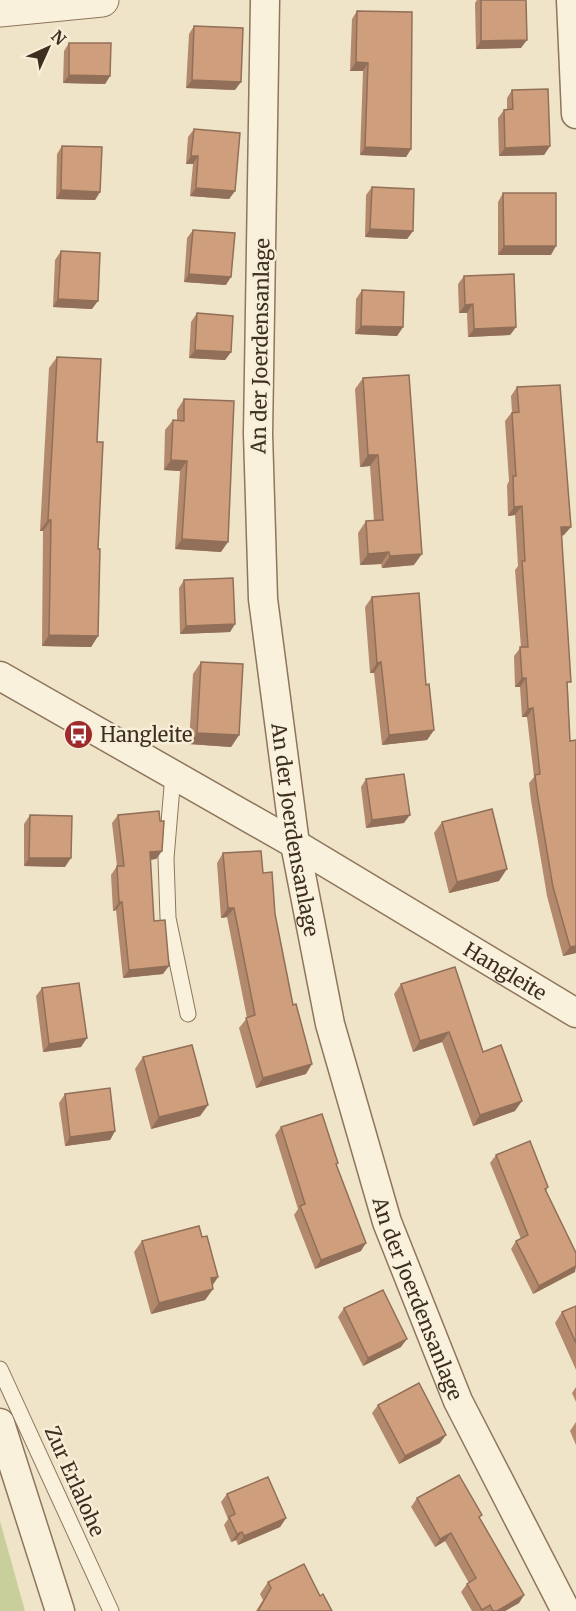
<svg xmlns="http://www.w3.org/2000/svg" width="576" height="1611" font-family="Merriweather,serif">
	<style>
		.green { fill: #c9cf9b }
		.lines { fill: none; stroke-linecap: round; stroke-linejoin: round }
		.service-casing { stroke: #8d765c; stroke-width: 17 }
		.minor-casing { stroke: #8d765c; stroke-width: 31 }
		.tertiary-casing { stroke: #8d765c; stroke-width: 35 }
		.service { stroke: #faf1dc; stroke-width: 15 }
		.minor { stroke: #faf1dc; stroke-width: 28 }
		.tertiary { stroke: #faf1dc; stroke-width: 33 }
		.wall { fill: #b2896c }
		.shaded-wall { fill: #916f58 }
		.building { fill: #cf9f7d; stroke: #916f58; stroke-width: 1.5 }
		.labels { text-anchor: middle; dominant-baseline: central; stroke-width: 5; stroke-linejoin: round; paint-order: stroke }
		.street-label { font-size: 20px; fill: #3d2e20; stroke: #f7eed8 }
		.poi-label { font-size: 20px; fill: #3d2e20; stroke: #f7eed8; text-anchor: start }
	</style>
	<rect width="100%" height="100%" fill="#f0e4c8"/>
	<polygon class="green" points="0,1521 25,1611 0,1611"/>
	<g class="lines">
		<defs>
			<g id="service">
				<polyline points="173,775 166,858 168,918 188,1014"/>
				<polyline points="0,1369 111,1611"/>
			</g>
			<g id="minor">
				<path id="s1" d="M265,0L258,434L263,599L295,844L330,1024L387,1222L458,1401L566,1611"/>
				<polyline points="571,0 576,114"/>
				<path id="s2" d="M0,676L295,844L576,1013"/>
				<polyline points="0,1423 60,1611"/>
			</g>
			<polyline id="tertiary" points="0,10 102,0"/>
		</defs>
		<use href="#service" class="service-casing"/>
		<use href="#minor" class="minor-casing"/>
		<use href="#tertiary" class="tertiary-casing"/>
		<use href="#service" class="service"/>
		<use href="#minor" class="minor"/>
		<use href="#tertiary" class="tertiary"/>
	</g>
	<g class="wall">
		<polygon points="477,0 526,0 521,48 476,49 475,3"/>
		<polygon points="357,11 411,149 406,157 360,155 363,71 350,71 352,19"/>
		<polygon points="194,26 235,90 186,88 189,34"/>
		<polygon points="69,43 110,76 105,84 63,83 64,51"/>
		<polygon points="512,90 550,146 544,155 499,156 498,118 504,110 507,110 507,98"/>
		<polygon points="194,129 235,191 229,199 190,196 193,164 186,164 188,137"/>
		<polygon points="62,146 100,192 95,200 56,199 57,154"/>
		<polygon points="372,187 413,231 407,239 365,237 366,195"/>
		<polygon points="503,193 551,255 498,255 498,202"/>
		<polygon points="193,230 226,285 184,282 187,238"/>
		<polygon points="61,251 92,309 53,307 55,260"/>
		<polygon points="464,276 516,327 510,335 468,337 467,313 459,313 458,284"/>
		<polygon points="362,290 403,327 397,336 355,334 356,299"/>
		<polygon points="197,313 231,352 225,360 189,358 191,322"/>
		<polygon points="57,357 98,549 98,636 91,647 42,646 43,531 40,531 49,368"/>
		<polygon points="363,378 414,565 382,568 381,564 360,565 358,533 366,521 374,521 370,466 360,467 355,389"/>
		<polygon points="517,387 564,535 562,536 570,741 576,742 576,953 563,956 547,896 531,800 529,783 534,777 527,717 522,717 520,687 515,687 514,656 521,647 515,570 518,566 515,515 508,516 507,485 509,481 505,421 512,412 511,396"/>
		<polygon points="184,399 221,552 175,549 180,471 164,470 165,430 173,420 177,420 177,410"/>
		<polygon points="184,580 235,624 230,632 180,634 179,588"/>
		<polygon points="372,597 426,685 434,730 427,740 382,745 374,673 370,673 365,607"/>
		<polygon points="201,662 239,735 231,747 189,744 193,674"/>
		<polygon points="366,779 404,823 366,828 361,787"/>
		<polygon points="30,815 65,867 24,866 24,824"/>
		<polygon points="118,815 162,851 156,859 150,860 154,921 163,974 123,978 116,910 113,911 111,875 117,866 112,823"/>
		<polygon points="442,822 499,881 449,893 434,833"/>
		<polygon points="223,853 263,873 275,914 306,1074 256,1088 239,1028 247,1018 227,917 221,918 217,863"/>
		<polygon points="401,984 483,1052 515,1111 473,1126 442,1042 413,1052 394,994"/>
		<polygon points="42,988 81,1047 43,1052 36,996"/>
		<polygon points="143,1057 208,1105 200,1116 151,1129 135,1069"/>
		<polygon points="65,1094 115,1131 110,1140 65,1146 59,1103"/>
		<polygon points="281,1127 336,1166 361,1251 315,1269 294,1215 298,1209 275,1135"/>
		<polygon points="496,1155 548,1187 546,1191 576,1253 575,1272 533,1294 511,1249 516,1241 521,1239 490,1163"/>
		<polygon points="202,1237 218,1277 213,1285 213,1289 205,1300 151,1314 134,1252 142,1241"/>
		<polygon points="576,1306 576,1370 555,1323 562,1312"/>
		<polygon points="344,1308 401,1347 363,1366 338,1317"/>
		<polygon points="576,1387 576,1402 572,1393"/>
		<polygon points="378,1405 440,1443 399,1464 372,1413"/>
		<polygon points="576,1422 576,1445 570,1431"/>
		<polygon points="227,1494 286,1518 280,1527 238,1545 236,1540 231,1542 224,1525 228,1519 221,1502"/>
		<polygon points="417,1498 480,1519 524,1595 519,1603 505,1611 472,1611 461,1592 467,1584 469,1583 445,1541 435,1547 411,1507"/>
		<polygon points="268,1582 320,1596 332,1611 256,1611 263,1600 260,1594"/>
	</g>
	<g class="shaded-wall">
		<polygon points="527,40 521,48 476,49 481,41"/>
		<polygon points="356,62 368,63 363,71 350,71"/>
		<polygon points="69,75 110,76 105,84 63,83"/>
		<polygon points="192,80 241,82 235,90 186,88"/>
		<polygon points="550,146 544,155 499,156 505,148"/>
		<polygon points="365,147 411,149 406,157 360,155"/>
		<polygon points="191,156 198,156 193,164 186,164"/>
		<polygon points="196,188 235,191 229,199 190,196"/>
		<polygon points="61,190 100,192 95,200 56,199"/>
		<polygon points="370,229 413,231 407,239 365,237"/>
		<polygon points="504,246 556,246 551,255 498,255"/>
		<polygon points="189,274 231,277 226,285 184,282"/>
		<polygon points="58,299 98,301 92,309 53,307"/>
		<polygon points="473,304 467,313 459,313 465,305"/>
		<polygon points="361,326 403,327 397,336 355,334"/>
		<polygon points="516,327 510,335 468,337 474,329"/>
		<polygon points="195,350 231,352 225,360 189,358"/>
		<polygon points="368,455 378,455 370,466 360,467"/>
		<polygon points="171,460 187,461 180,471 164,470"/>
		<polygon points="522,506 515,515 508,516 514,507"/>
		<polygon points="48,520 51,520 43,531 40,531"/>
		<polygon points="561,527 571,527 564,535 555,536"/>
		<polygon points="182,539 228,542 221,552 175,549"/>
		<polygon points="389,552 381,564 360,565 368,554"/>
		<polygon points="422,554 414,565 382,568 390,556"/>
		<polygon points="235,624 230,632 180,634 186,626"/>
		<polygon points="49,635 98,636 91,647 42,646"/>
		<polygon points="381,662 374,673 370,673 377,663"/>
		<polygon points="522,678 526,678 520,687 515,687"/>
		<polygon points="533,708 527,717 522,717 528,709"/>
		<polygon points="434,730 427,740 382,745 389,735"/>
		<polygon points="197,733 239,735 231,747 189,744"/>
		<polygon points="410,815 404,823 366,828 372,820"/>
		<polygon points="162,851 156,859 144,860 150,852"/>
		<polygon points="29,858 71,858 65,867 24,866"/>
		<polygon points="507,869 499,881 449,893 457,882"/>
		<polygon points="119,902 122,902 116,910 113,911"/>
		<polygon points="228,908 234,908 227,917 221,918"/>
		<polygon points="576,946 576,953 563,956 570,947"/>
		<polygon points="169,966 163,974 123,978 129,970"/>
		<polygon points="449,1032 442,1042 413,1052 420,1041"/>
		<polygon points="87,1038 81,1047 43,1052 49,1044"/>
		<polygon points="312,1064 306,1074 256,1088 263,1078"/>
		<polygon points="522,1101 515,1111 473,1126 480,1115"/>
		<polygon points="208,1105 200,1116 151,1129 159,1117"/>
		<polygon points="115,1131 110,1140 65,1146 70,1137"/>
		<polygon points="366,1243 361,1251 315,1269 321,1260"/>
		<polygon points="576,1266 575,1272 533,1294 539,1286"/>
		<polygon points="218,1277 210,1288 211,1278"/>
		<polygon points="213,1289 205,1300 151,1314 159,1303"/>
		<polygon points="407,1339 401,1347 363,1366 368,1358"/>
		<polygon points="446,1435 440,1443 399,1464 405,1456"/>
		<polygon points="286,1518 280,1527 238,1545 244,1536"/>
		<polygon points="242,1532 236,1540 231,1542 237,1534"/>
		<polygon points="451,1533 445,1541 435,1547 440,1539"/>
		<polygon points="524,1595 519,1603 505,1611 497,1611"/>
	</g>
	<g class="building">
		<polygon points="481,0 526,0 527,40 481,41"/>
		<polygon points="357,11 412,12 411,149 365,147 368,63 356,62"/>
		<polygon points="194,26 243,28 241,82 192,80"/>
		<polygon points="69,43 111,43 110,76 69,75"/>
		<polygon points="548,89 550,146 505,148 504,110 513,109 512,90"/>
		<polygon points="194,129 240,133 235,191 196,188 198,156 191,156"/>
		<polygon points="62,146 102,147 100,192 61,190"/>
		<polygon points="372,187 414,189 413,231 370,229"/>
		<polygon points="503,193 556,193 556,246 504,246"/>
		<polygon points="193,230 235,233 231,277 189,274"/>
		<polygon points="61,251 100,253 98,301 58,299"/>
		<polygon points="514,274 516,327 474,329 473,304 465,305 464,276"/>
		<polygon points="362,290 404,292 403,327 361,326"/>
		<polygon points="197,313 233,316 231,352 195,350"/>
		<polygon points="57,357 101,359 97,442 103,442 98,549 100,549 98,636 49,635 51,520 48,520"/>
		<polygon points="409,375 422,554 390,556 389,552 368,554 366,521 383,520 378,455 368,455 363,378"/>
		<polygon points="560,385 571,527 561,527 571,682 567,682 570,741 576,740 576,946 570,947 553,887 537,792 535,775 540,774 533,708 528,709 526,678 522,678 520,647 528,647 522,561 525,561 522,506 514,507 513,476 516,476 512,413 519,412 517,387"/>
		<polygon points="184,399 234,401 228,542 182,539 187,461 171,460 173,420 184,421"/>
		<polygon points="233,578 235,624 186,626 184,580"/>
		<polygon points="419,593 426,685 429,684 434,730 389,735 381,662 377,663 372,597"/>
		<polygon points="201,662 243,664 239,735 197,733"/>
		<polygon points="404,774 410,815 372,820 366,779"/>
		<polygon points="492,809 507,869 457,882 442,822"/>
		<polygon points="159,811 160,821 164,821 162,851 150,852 154,921 165,920 169,966 129,970 122,902 119,902 117,866 124,866 118,815"/>
		<polygon points="30,815 72,816 71,858 29,858"/>
		<polygon points="261,851 263,873 272,872 275,914 293,1005 296,1004 312,1064 263,1078 246,1018 255,1015 234,908 228,908 223,853"/>
		<polygon points="455,967 483,1052 501,1045 522,1101 480,1115 449,1032 420,1041 401,984"/>
		<polygon points="79,983 87,1038 49,1044 42,988"/>
		<polygon points="192,1045 208,1105 159,1117 143,1057"/>
		<polygon points="110,1088 115,1131 70,1137 65,1094"/>
		<polygon points="322,1114 338,1163 336,1164 366,1243 321,1260 300,1206 305,1204 281,1127"/>
		<polygon points="530,1141 548,1187 545,1189 576,1253 576,1266 539,1286 516,1241 528,1235 496,1155"/>
		<polygon points="199,1226 202,1237 207,1236 218,1277 211,1278 213,1289 159,1303 142,1241"/>
		<polygon points="383,1290 407,1339 368,1358 344,1308"/>
		<polygon points="576,1306 576,1343 562,1312"/>
		<polygon points="419,1383 446,1435 405,1456 378,1405"/>
		<polygon points="459,1475 482,1515 479,1517 524,1595 497,1611 493,1611 490,1605 482,1610 467,1584 476,1578 451,1533 440,1539 417,1498"/>
		<polygon points="268,1477 286,1518 244,1536 242,1532 237,1534 229,1517 235,1514 227,1494"/>
		<polygon points="304,1564 320,1596 323,1594 332,1611 258,1611 271,1588 268,1582"/>
	</g>
	<defs>
		<symbol id="bus-disc" viewBox="-11 -11 22 22"><circle r="9.5" fill="#9e2a2b" stroke="#f7eed8"/><path d="M-5-6H5V4H4V6H2V4H-2V6H-4V4H-5ZM-3.5-4V0h7V-4ZM-3.5 1.2v1.5H-2V1.2ZM2 1.2v1.5H3.5V1.2Z" fill="#fff"/></symbol>
	</defs>
	<g fill-rule="evenodd">
		<use href="#bus-disc" x="62" y="718" width="33" height="33"/>
	</g>
	<g class="labels">
		<g class="street-label">
			<text transform="translate(260 346) rotate(-89)">An der Joerdensanlage</text>
			<text stroke="none"><textPath href="#s1" startOffset="832">An der Joerdensanlage</textPath></text>
			<text stroke="none"><textPath href="#s2" startOffset="585">Hangleite</textPath></text>
			<text stroke="none"><textPath href="#s1" startOffset="1318">An der Joerdensanlage</textPath></text>
			<text transform="translate(75 1481) rotate(66)">Zur Erlalohe</text>
		</g>
		<g class="poi-label">
			<text x="100" y="734">Hangleite</text>
		</g>
	</g>
	<g transform="translate(48 48) rotate(45)" stroke="#f7eed8" stroke-width="4.5" paint-order="stroke">
	<path d="M0-4.5L10 22L0 15L-10 22Z" fill="#3d2e20"/>
	<text y="-9" font-size="16" font-weight="bold" text-anchor="middle" fill="#3d2e20">N</text>
	</g>
</svg>
